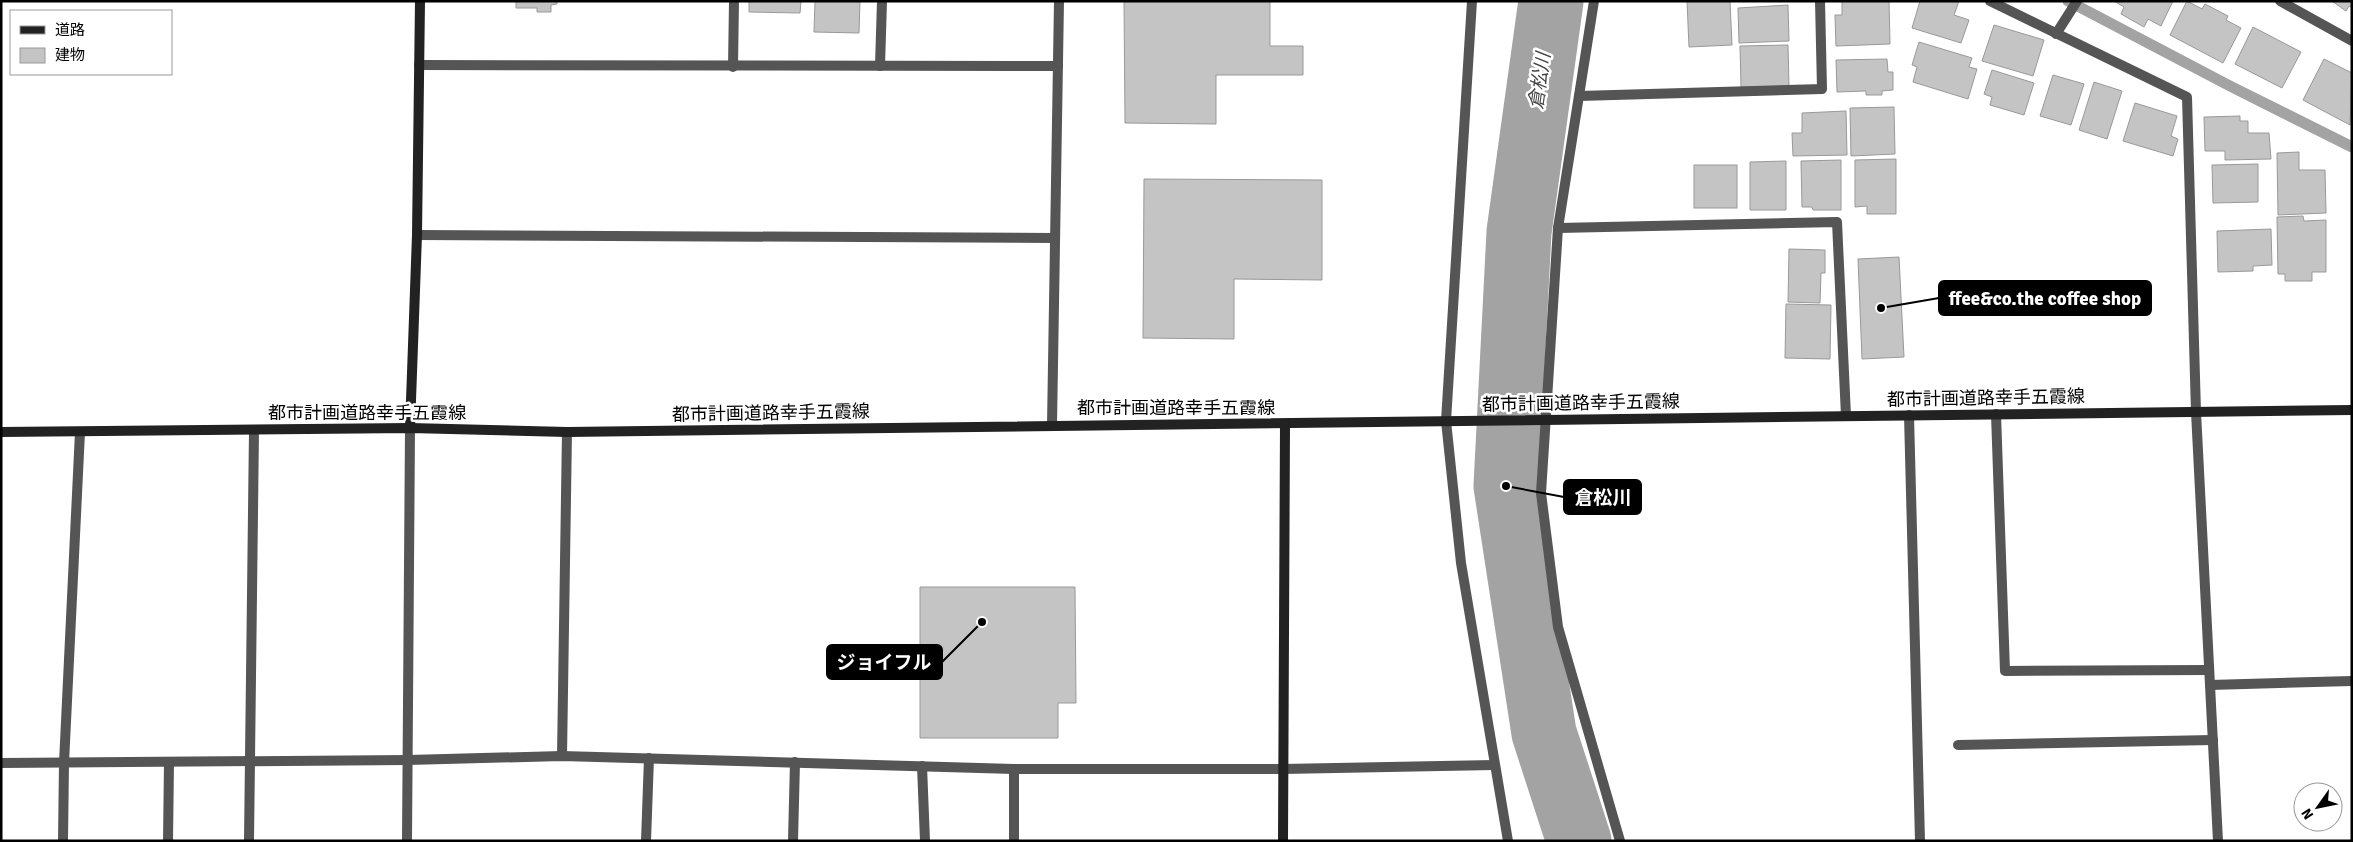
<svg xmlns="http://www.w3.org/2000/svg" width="2353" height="842" font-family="Signika,'Noto Sans JP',sans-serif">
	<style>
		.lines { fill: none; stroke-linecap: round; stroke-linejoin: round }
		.stream { stroke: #a3a3a3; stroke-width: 11 }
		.river { stroke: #a3a3a3; stroke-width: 65 }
		.building { fill: #c4c4c4; stroke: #999 }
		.street { stroke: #555; stroke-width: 10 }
		.secondary { stroke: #222; stroke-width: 10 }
		.labels { text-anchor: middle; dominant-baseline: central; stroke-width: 5; stroke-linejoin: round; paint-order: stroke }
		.street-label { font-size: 18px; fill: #000; stroke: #fff }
		.water-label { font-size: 19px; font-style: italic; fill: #444; stroke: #fff }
		.leader { fill: none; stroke: #000; stroke-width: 2 }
		.callout-dot { fill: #000; stroke: #fff; stroke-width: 2 }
		.callout { fill: #000; stroke: #000; stroke-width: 2 }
		.callout-label { font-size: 19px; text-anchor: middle; font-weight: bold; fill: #fff }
	</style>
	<rect width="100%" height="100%" fill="#fff"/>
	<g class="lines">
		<polyline class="stream" points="2068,1 2230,86 2352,147"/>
		<polyline class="river" points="1551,1 1519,232 1506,486 1544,733 1579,841"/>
	</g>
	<g class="building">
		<polygon points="516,1 557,1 557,4 551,5 551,12 537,12 537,8 516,8"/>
		<polygon points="749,1 801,1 800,13 749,12"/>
		<polygon points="815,1 860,1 859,33 814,32"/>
		<polygon points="1124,1 1284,1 1270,1 1270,46 1303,46 1303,75 1216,75 1216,124 1125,123"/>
		<polygon points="1687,1 1730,1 1732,45 1689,47"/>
		<polygon points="1842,1 1889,1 1890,44 1836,46 1835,15 1842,15"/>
		<polygon points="1920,1 1959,1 1954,15 1969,20 1961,43 1912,28"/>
		<polygon points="2114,1 2173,1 2161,26 2148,19 2144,27 2121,14 2124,7"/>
		<polygon points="2187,1 2202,9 2205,4 2228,16 2226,20 2241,28 2223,63 2170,35"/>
		<polygon points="2332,1 2352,1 2352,8 2349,6 2346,11"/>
		<polygon points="1788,5 1789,41 1739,43 1738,8"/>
		<polygon points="1994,25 2044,40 2033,76 1982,61"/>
		<polygon points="2253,27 2301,52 2282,88 2235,64"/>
		<polygon points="1919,42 1972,58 1969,67 1977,69 1968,99 1913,82 1917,67 1912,65"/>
		<polygon points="1788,45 1789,86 1741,87 1740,46"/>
		<polygon points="1887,59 1888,72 1893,72 1893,90 1882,91 1882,95 1866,95 1866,91 1837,92 1836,60"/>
		<polygon points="2324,59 2352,73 2350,125 2303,100"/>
		<polygon points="1992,70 2034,83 2024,115 1990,105 1992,97 1984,94"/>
		<polygon points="2053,75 2084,84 2071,125 2040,116"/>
		<polygon points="2094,82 2122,91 2107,139 2079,130"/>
		<polygon points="2135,103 2177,116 2171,136 2178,139 2173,156 2123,141"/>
		<polygon points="1894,107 1895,154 1851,156 1850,108"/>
		<polygon points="1846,111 1847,155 1793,156 1792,133 1802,133 1802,113"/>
		<polygon points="2240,116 2240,121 2248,121 2248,133 2269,133 2271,159 2225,160 2225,151 2205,151 2204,117"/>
		<polygon points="2299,152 2299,170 2325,170 2326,213 2278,215 2277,153"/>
		<polygon points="1896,159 1896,214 1867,214 1867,206 1855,207 1855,160"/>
		<polygon points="1841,160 1841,210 1813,210 1812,207 1802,207 1801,161"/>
		<polygon points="1786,161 1786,210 1750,210 1750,162"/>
		<polygon points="2258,164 2258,202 2213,203 2212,165"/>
		<rect x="1694" y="165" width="43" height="43"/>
		<polygon points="1144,179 1322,180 1322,280 1234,279 1234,339 1143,338"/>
		<polygon points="2303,216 2304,221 2326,220 2326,272 2312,272 2312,281 2285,281 2285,274 2278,274 2277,217"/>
		<polygon points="2271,229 2272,265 2253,266 2253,271 2218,272 2217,231"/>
		<polygon points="1789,249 1825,250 1825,273 1821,273 1820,303 1788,302"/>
		<polygon points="1899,257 1904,357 1862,359 1858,259"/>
		<polygon points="1786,304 1831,305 1830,359 1785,358"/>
		<polygon points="920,587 1075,587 1076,703 1058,703 1058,738 920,738"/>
	</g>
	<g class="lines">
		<g class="street">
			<polyline points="1472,1 1446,421 1461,563 1508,841"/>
			<polyline points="1594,1 1558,228 1541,493 1558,627 1620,841"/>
			<polyline points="1990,1 2187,97 2196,412 2218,841"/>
			<polyline points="2280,1 2352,41"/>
			<polyline points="2056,34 2077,1"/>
			<polyline points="419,65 1058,66"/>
			<polyline points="880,66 882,1"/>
			<polyline points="733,67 734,1"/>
			<polyline points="1579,96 1822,89 1820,1"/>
			<polyline points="1558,228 1837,222 1846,416"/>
			<polyline points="417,235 1055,238"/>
			<polyline points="1996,414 2005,671 2209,670"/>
			<polyline points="1909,415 1920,841"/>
			<polyline points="1052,425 1059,1"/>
			<polyline points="2210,685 2352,681"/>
			<polyline points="1958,745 2213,740"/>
			<polyline points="562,756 567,432"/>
			<polyline points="1,763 408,760 562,756 1014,769 1283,769 1494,765"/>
			<polyline points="922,766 925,841"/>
			<polyline points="63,841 64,763 80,432"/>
			<polyline points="168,841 169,762"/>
			<polyline points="249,841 254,430"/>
			<polyline points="407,841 410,428"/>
			<polyline points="646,841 649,758"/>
			<polyline points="793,841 795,762"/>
			<polyline points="1014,841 1014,769"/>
		</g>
		<g class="secondary">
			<polyline points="410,428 417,235 420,1"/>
			<polyline points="1,432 410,428 567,432 2352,410"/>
			<polyline points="1283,841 1285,424"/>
		</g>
	</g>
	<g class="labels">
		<g class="street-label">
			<text transform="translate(1986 398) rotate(-1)">都市計画道路幸手五霞線</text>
			<text transform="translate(1581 403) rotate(-1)">都市計画道路幸手五霞線</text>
			<text x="1176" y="408">都市計画道路幸手五霞線</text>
			<text x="367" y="413">都市計画道路幸手五霞線</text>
			<text transform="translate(771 413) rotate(-1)">都市計画道路幸手五霞線</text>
		</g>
		<g class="water-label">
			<text transform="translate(1540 81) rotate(-82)">倉松川</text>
		</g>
	</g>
	<path class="leader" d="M1881 308L1939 298M1506 486L1564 497M982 622L942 662"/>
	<g class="callout-dot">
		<circle cx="1881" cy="308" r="5"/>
		<circle cx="1506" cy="486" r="5"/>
		<circle cx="982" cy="622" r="5"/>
	</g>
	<g class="callout">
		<rect x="1939" y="281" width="212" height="34" rx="5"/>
		<rect x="1564" y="480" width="77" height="34" rx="5"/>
		<rect x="827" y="645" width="115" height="34" rx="5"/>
	</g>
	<g class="callout-label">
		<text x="2045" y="305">ffee&amp;co.the coffee shop</text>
		<text x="1603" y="504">倉松川</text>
		<text x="884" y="669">ジョイフル</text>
	</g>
	<rect width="2353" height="842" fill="none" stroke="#000000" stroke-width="5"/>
	<rect x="10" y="10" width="162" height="65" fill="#ffffff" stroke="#999999"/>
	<rect x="20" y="26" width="25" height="8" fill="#222222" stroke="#999999"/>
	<text x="55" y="35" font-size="15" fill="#000000">道路</text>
	<rect x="20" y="48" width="25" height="15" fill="#c4c4c4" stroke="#999999"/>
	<text x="55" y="60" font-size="15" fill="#000000">建物</text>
	<g transform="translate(2318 807) rotate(237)"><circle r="24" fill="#ffffff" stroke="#999999"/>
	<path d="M0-4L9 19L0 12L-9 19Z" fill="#000000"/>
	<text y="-8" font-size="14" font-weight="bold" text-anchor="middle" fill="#000000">N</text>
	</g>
</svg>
